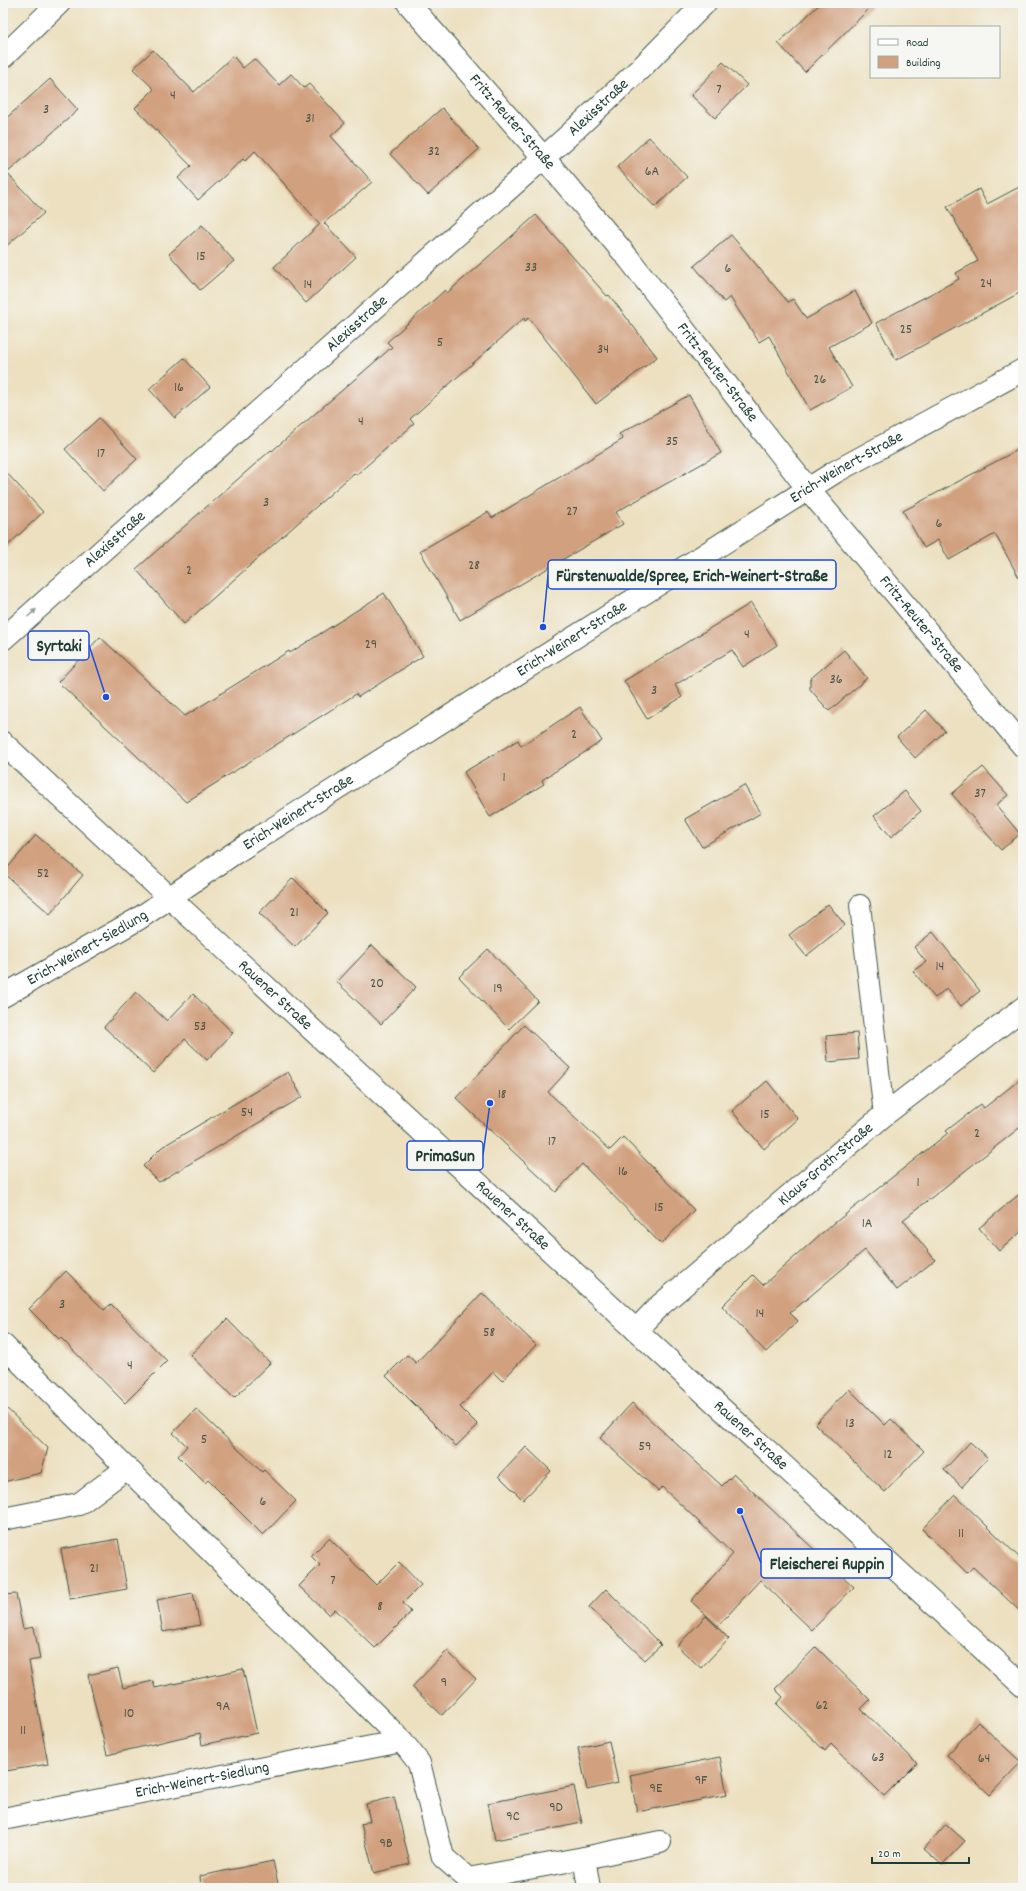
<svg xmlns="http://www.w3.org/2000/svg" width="1026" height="1891" font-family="Dekko,sans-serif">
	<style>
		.building { fill: #d1a07f }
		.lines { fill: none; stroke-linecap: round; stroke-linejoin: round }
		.service-casing { stroke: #3e5549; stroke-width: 22 }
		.minor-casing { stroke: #3e5549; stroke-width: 24 }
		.tertiary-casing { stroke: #3e5549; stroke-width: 24 }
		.secondary-casing { stroke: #3e5549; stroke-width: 24 }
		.service { stroke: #fff; stroke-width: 20 }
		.minor { stroke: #fff; stroke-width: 22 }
		.tertiary { stroke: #fff; stroke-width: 22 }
		.secondary { stroke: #fff; stroke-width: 22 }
		.oneway { fill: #8f9e9a }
		.labels { text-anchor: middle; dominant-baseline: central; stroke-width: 3; stroke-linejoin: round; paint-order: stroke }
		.number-label { font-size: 14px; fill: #4c5647 }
		.street-label { font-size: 16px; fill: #1f3d34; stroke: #f6f6f2 }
		.leader { fill: none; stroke: #1d4ed8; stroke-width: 1.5 }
		.callout-dot { fill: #1d4ed8; stroke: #f6f6f2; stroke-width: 1.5 }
		.callout { fill: #f6f6f2; stroke: #1d4ed8; stroke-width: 1.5 }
		.callout-label { font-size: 17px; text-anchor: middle; font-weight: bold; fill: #1f3d34 }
	</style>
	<rect width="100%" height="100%" fill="#f6f6f2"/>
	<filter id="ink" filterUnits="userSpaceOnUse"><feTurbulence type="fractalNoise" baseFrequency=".025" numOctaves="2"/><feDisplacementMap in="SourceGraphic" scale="8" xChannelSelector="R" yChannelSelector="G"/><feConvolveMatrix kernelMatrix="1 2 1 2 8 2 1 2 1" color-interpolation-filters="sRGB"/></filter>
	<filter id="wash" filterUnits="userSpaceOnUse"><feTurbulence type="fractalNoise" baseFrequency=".012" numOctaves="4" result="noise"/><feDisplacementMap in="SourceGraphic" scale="16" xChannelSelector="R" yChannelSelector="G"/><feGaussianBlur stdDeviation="0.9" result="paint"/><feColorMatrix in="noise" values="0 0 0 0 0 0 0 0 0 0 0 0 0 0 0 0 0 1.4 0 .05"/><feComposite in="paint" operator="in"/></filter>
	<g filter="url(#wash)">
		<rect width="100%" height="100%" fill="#ece0c0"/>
		<g id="blocks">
			<g class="building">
				<polygon points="821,3 875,3 805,72 778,43"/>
				<polygon points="153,50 194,92 233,56 243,68 254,59 279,85 291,74 304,88 309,84 345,123 331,136 372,182 324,223 356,257 306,303 274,267 320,224 255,151 245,161 243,159 198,200 178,178 191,166 135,108 154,89 133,69"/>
				<polygon points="723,62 747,85 715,118 691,95"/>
				<polygon points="50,79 78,110 7,173 44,213 3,249 3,121"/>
				<polygon points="442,108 479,149 428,195 390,154"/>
				<polygon points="649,137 687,177 655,207 617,167"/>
				<polygon points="1023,185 1023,291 896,360 876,323 959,279 956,273 978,261 947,207 979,189 987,204"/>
				<polygon points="536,215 607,296 609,295 657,357 596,404 529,318 525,321 524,318 410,419 414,424 356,475 354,473 184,624 136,569 271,450 272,451 392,347 387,342 445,290 447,293"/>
				<polygon points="202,225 234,261 200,290 169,254"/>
				<polygon points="731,235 788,302 793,299 806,319 855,291 872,323 829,347 852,387 810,410 769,336 759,342 730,297 724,302 694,266"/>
				<polygon points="184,358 210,387 175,418 149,389"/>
				<polygon points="689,395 721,453 616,512 623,524 460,620 420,551 488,512 492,518 623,439 619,434"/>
				<polygon points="99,418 137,459 103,491 65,449"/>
				<polygon points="1023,447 1023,585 995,534 949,560 938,540 924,548 903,511"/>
				<polygon points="3,469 43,512 3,550"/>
				<polygon points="384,593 423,656 358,697 356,694 186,802 58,682 100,637 185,716 289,651 290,653"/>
				<polygon points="751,603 777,645 743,667 732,650 675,685 682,697 647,719 624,681"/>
				<polygon points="844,650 867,678 829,711 810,689 810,679"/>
				<polygon points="580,707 602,741 542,780 544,784 490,817 464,772 518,740 521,746"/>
				<polygon points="926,710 945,731 915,758 897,737"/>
				<polygon points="983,767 1008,795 996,805 1020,834 1001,850 952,794"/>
				<polygon points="744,785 761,813 702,847 685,819"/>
				<polygon points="905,791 921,811 891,837 874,816"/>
				<polygon points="36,835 83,875 50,914 3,873"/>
				<polygon points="293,878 328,913 295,947 259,913"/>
				<polygon points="828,904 845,925 806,956 789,935"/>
				<polygon points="933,932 980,991 961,1006 947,988 935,998 913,971 926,962 914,947"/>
				<polygon points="372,945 416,987 381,1024 337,982"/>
				<polygon points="488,949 538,1001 509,1029 459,977"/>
				<polygon points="136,992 167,1021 193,994 233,1033 207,1060 185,1039 153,1073 104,1027"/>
				<polygon points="524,1025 570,1068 548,1092 610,1150 623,1137 694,1210 661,1244 582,1164 556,1192 456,1098"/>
				<polygon points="857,1033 859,1059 828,1062 826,1036"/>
				<polygon points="288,1072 302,1097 159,1182 143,1166 162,1147"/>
				<polygon points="1023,1077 1023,1125 903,1220 935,1260 897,1290 865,1250 790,1313 798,1321 766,1352 722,1306 753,1275 763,1285 822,1233 948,1133 946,1131 981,1104 984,1108"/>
				<polygon points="767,1081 798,1119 764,1149 732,1111"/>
				<polygon points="1023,1191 1023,1230 999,1251 979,1228"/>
				<polygon points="66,1271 104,1310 111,1304 167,1361 125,1403 61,1338 59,1339 29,1309"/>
				<polygon points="482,1293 536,1345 502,1381 493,1372 460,1407 478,1425 456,1446 386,1376 407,1355 416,1363"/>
				<polygon points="227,1319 270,1363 234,1398 190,1355"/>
				<polygon points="849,1389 885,1425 891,1419 924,1451 885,1492 815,1424"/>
				<polygon points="632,1403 722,1486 734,1474 854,1587 812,1630 760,1580 718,1626 691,1601 733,1554 662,1487 658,1491 600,1438"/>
				<polygon points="3,1405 48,1448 41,1473 3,1482"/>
				<polygon points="196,1409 262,1472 264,1470 296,1501 263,1535 208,1480 205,1483 178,1456 187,1446 173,1433"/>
				<polygon points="970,1442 988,1458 962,1487 944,1470"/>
				<polygon points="526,1447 551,1471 523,1500 499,1476"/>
				<polygon points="955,1495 1023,1561 1023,1614 973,1567 967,1573 922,1529"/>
				<polygon points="329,1538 376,1585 399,1562 421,1585 403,1603 411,1612 375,1648 335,1609 329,1615 299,1586 320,1565 311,1556"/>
				<polygon points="118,1539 127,1589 70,1599 61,1549"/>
				<polygon points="606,1589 661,1645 645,1660 589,1607"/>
				<polygon points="193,1593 200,1625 163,1632 157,1600"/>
				<polygon points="16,1594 23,1629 34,1627 40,1659 29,1661 48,1764 6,1771 3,1756 3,1595"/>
				<polygon points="706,1616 729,1639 701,1668 677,1646"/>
				<polygon points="816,1647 870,1700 861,1709 917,1763 884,1796 831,1744 825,1751 777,1704 783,1697 775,1689"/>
				<polygon points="447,1651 476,1679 442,1715 412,1687"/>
				<polygon points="118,1668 123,1688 153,1681 155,1688 243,1669 257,1733 202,1745 200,1733 107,1755 88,1675"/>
				<polygon points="978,1722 1021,1762 990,1795 947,1755"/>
				<polygon points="609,1741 618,1783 587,1790 578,1748"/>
				<polygon points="720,1757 727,1795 637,1812 630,1775"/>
				<polygon points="574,1786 582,1823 495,1840 488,1803"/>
				<polygon points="394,1797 410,1864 374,1873 361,1824 370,1821 366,1804"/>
				<polygon points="946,1824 965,1841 942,1865 924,1849"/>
				<polygon points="273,1861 279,1888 201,1888 200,1876"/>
			</g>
		</g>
	</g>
	<g filter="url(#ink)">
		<use href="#blocks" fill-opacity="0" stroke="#3e5549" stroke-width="1"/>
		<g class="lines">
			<defs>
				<polyline id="service" points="860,905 884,1115"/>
				<g id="minor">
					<path id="s1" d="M408,3L543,157L629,259L808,489L1023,746"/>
					<polyline points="3,57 59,3"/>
					<path id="s2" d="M3,639L568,136L643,66L705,3"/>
					<path id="s3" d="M636,1330L658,1307L884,1115L1023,1008"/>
					<polyline points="3,1345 402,1741 419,1763 443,1857 468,1879 584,1858 589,1888"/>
					<polyline points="3,1519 79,1504 127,1468"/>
					<path id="s4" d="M3,1819L402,1741"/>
					<polyline points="584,1858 660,1842"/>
				</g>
				<g id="tertiary">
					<path id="s5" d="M3,996L138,919L169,898"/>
				</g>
				<g id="secondary">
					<path id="s6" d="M3,743L636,1330L1023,1686"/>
					<path id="s7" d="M169,898L233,854L835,472L1023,370"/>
				</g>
			</defs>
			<use href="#service" class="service-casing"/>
			<use href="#minor" class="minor-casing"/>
			<use href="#tertiary" class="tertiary-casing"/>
			<use href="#secondary" class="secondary-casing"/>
			<use href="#service" class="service"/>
			<use href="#minor" class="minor"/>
			<use href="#tertiary" class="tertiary"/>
			<use href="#secondary" class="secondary"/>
		</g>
		<defs><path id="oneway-solid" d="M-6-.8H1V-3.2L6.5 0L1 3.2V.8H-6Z"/></defs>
		<use class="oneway" href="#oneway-solid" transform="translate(32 613) rotate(-42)"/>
	</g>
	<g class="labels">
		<g class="number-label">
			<text x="719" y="90">7</text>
			<text x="173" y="96">4</text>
			<text x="46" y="110">3</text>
			<text x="310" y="119">31</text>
			<text x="434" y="152">32</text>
			<text x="652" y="172">6A</text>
			<text x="201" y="257">15</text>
			<text x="531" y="268">33</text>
			<text x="728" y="269">6</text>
			<text x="986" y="284">24</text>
			<text x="308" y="285">14</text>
			<text x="906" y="330">25</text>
			<text x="440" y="343">5</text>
			<text x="603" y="350">34</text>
			<text x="820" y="380">26</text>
			<text x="179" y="388">16</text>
			<text x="361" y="422">4</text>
			<text x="672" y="442">35</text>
			<text x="101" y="454">17</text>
			<text x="266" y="503">3</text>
			<text x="572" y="512">27</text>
			<text x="939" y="524">6</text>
			<text x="474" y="566">28</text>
			<text x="189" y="571">2</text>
			<text x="747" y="635">4</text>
			<text x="371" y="645">29</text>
			<text x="836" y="680">36</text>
			<text x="654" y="691">3</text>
			<text x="574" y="735">2</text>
			<text x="504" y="778">1</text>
			<text x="980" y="794">37</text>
			<text x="43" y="874">52</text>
			<text x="294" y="913">21</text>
			<text x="940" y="967">14</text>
			<text x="377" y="984">20</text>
			<text x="498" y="989">19</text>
			<text x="200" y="1027">53</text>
			<text x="502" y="1095">18</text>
			<text x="247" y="1113">54</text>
			<text x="765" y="1115">15</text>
			<text x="977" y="1134">2</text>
			<text x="552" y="1142">17</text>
			<text x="623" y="1172">16</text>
			<text x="918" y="1183">1</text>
			<text x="659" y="1208">15</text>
			<text x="867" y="1224">1A</text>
			<text x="62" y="1305">3</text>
			<text x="760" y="1314">14</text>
			<text x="489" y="1333">58</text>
			<text x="130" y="1366">4</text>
			<text x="850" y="1424">13</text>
			<text x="204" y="1440">5</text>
			<text x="645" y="1447">59</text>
			<text x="888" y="1455">12</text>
			<text x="263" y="1502">6</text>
			<text x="961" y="1534">11</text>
			<text x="94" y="1569">21</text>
			<text x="333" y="1581">7</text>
			<text x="380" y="1607">8</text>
			<text x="444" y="1683">9</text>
			<text x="822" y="1706">62</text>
			<text x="223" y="1707">9A</text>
			<text x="129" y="1714">10</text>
			<text x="23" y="1731">11</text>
			<text x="878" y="1758">63</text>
			<text x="984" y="1759">64</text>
			<text x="701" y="1781">9F</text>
			<text x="656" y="1789">9E</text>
			<text x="556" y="1808">9D</text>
			<text x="513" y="1817">9C</text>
			<text x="386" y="1844">9B</text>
		</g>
		<g class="street-label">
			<text stroke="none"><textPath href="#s2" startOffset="798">Alexisstraße</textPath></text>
			<text stroke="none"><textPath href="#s1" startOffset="158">Fritz-Reuter-Straße</textPath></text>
			<text stroke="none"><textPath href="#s2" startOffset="474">Alexisstraße</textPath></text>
			<text stroke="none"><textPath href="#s1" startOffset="482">Fritz-Reuter-Straße</textPath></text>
			<text stroke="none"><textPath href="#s7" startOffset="803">Erich-Weinert-Straße</textPath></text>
			<text stroke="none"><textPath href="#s2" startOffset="150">Alexisstraße</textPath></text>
			<text stroke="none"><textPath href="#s1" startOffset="806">Fritz-Reuter-Straße</textPath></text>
			<text stroke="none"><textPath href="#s7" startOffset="479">Erich-Weinert-Straße</textPath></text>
			<text stroke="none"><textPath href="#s7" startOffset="155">Erich-Weinert-Straße</textPath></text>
			<text stroke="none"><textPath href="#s5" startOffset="97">Erich-Weinert-Siedlung</textPath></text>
			<text stroke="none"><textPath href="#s6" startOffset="371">Rauener Straße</textPath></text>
			<text stroke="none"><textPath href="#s3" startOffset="252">Klaus-Groth-Straße</textPath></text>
			<text stroke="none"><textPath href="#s6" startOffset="695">Rauener Straße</textPath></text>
			<text stroke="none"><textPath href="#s6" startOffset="1019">Rauener Straße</textPath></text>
			<text stroke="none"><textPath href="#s4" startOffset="203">Erich-Weinert-Siedlung</textPath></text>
		</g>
	</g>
	<path class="leader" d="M543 627L548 575M106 697L89 645M490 1103L483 1155M740 1511L761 1563"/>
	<g class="callout-dot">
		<circle cx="543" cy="627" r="4"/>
		<circle cx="106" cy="697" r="4"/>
		<circle cx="490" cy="1103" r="4"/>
		<circle cx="740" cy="1511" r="4"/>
	</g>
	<g class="callout">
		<rect x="548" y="560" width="288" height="29" rx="4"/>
		<rect x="28" y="631" width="61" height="29" rx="4"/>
		<rect x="407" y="1141" width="76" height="29" rx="4"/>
		<rect x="761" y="1549" width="131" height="29" rx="4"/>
	</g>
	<g class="callout-label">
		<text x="692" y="581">Fürstenwalde/Spree, Erich-Weinert-Straße</text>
		<text x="59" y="651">Syrtaki</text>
		<text x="445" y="1161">PrimaSun</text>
		<text x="827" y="1569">Fleischerei Ruppin</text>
	</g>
	<rect width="1026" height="1891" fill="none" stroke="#f6f6f2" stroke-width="16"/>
	<rect x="870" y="26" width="130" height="52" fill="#f6f6f2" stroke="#a0aca6"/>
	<rect x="878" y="39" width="20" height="6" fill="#ffffff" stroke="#a0aca6"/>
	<text x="906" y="46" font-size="12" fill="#1f3d34">Road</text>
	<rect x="878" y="56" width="20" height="12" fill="#d1a07f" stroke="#a0aca6"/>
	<text x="906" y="66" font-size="12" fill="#1f3d34">Building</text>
	<path d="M872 1857v6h97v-6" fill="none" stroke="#1f3d34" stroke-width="2"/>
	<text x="878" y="1857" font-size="12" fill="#1f3d34" stroke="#f6f6f2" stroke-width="3" paint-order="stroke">20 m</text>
</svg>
